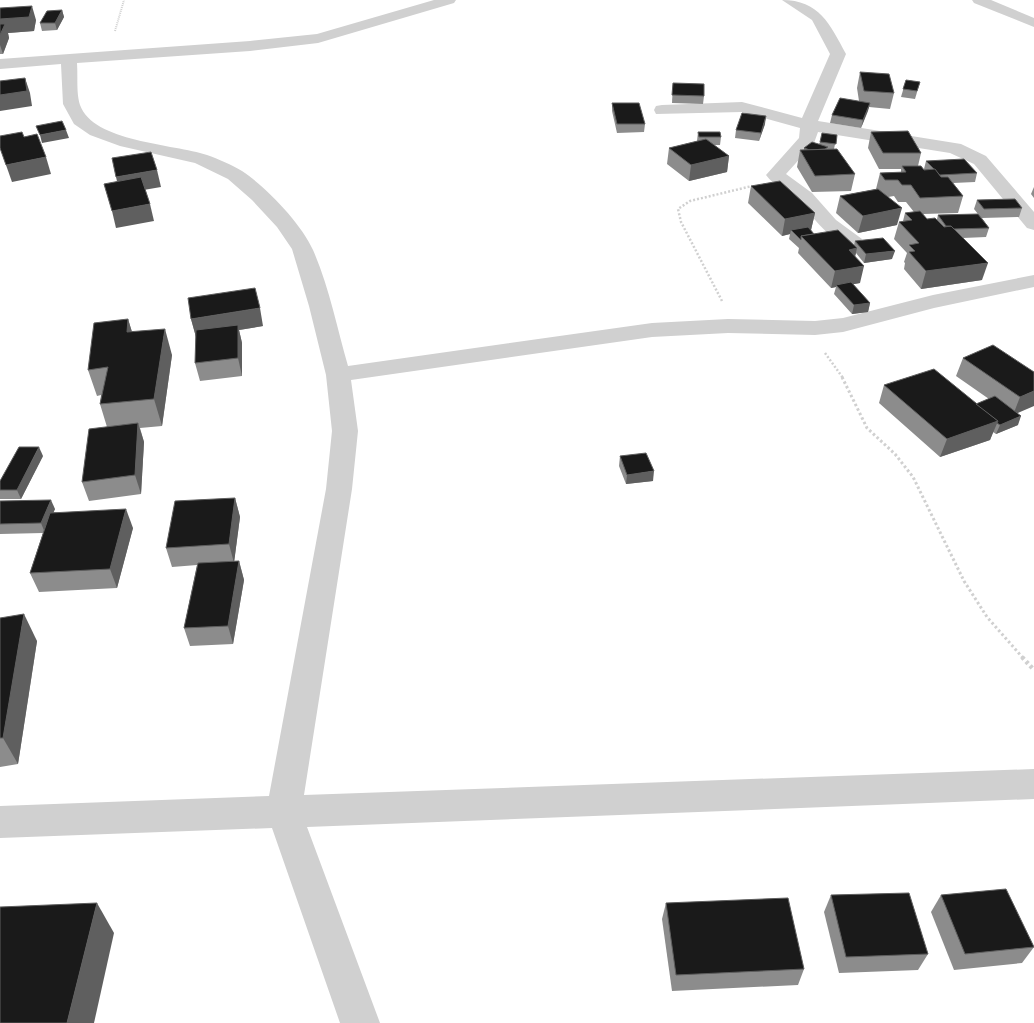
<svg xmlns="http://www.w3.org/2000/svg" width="1034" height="1023" font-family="'Source Sans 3',sans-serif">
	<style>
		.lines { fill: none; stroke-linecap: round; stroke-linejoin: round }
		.path-far3 { stroke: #d0d0d0; stroke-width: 2; stroke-dasharray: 1 1; stroke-linecap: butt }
		.path-far2 { stroke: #d0d0d0; stroke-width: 2.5; stroke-dasharray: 2 2; stroke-linecap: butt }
		.path-far1 { stroke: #d0d0d0; stroke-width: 3; stroke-dasharray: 2.5 2.5; stroke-linecap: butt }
		.path { stroke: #d0d0d0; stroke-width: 4.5; stroke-dasharray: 3 3; stroke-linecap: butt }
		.street { fill: #d0d0d0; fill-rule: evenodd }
		.wall { fill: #8c8c8c }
		.shaded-wall { fill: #5f5f5f }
		.building { fill: #1a1a1a; stroke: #5f5f5f }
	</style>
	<rect width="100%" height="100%" fill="#fff"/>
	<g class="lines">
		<polyline class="path-far3" points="115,31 124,0"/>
		<g class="path-far2">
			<polyline points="722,301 681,222 678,209 690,201 752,186"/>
			<polyline points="825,353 843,378"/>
		</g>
		<polyline class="path-far1" points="842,377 867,428 895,454 913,477 964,581 987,617 1023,658"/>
		<polyline class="path" points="1022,657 1034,670"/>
		<g class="street">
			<path d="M434,0H456L454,3L318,43L250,51L77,63C78,76 76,93 80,105C93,142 174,144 207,155C218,159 232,165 242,171C266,187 301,223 313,250C329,286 337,328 348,366L652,323L728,319L815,321L843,318L933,295L1034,275V287L934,308L843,332L815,335L728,333L652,337L351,380L358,431L352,489L304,795L1034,769V799L307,827L380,1023H340L272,828L0,838V806L269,796L326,489L332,431L326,375L309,306L292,249L277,227L252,200L228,179L195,163L120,146L90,135L74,124L63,104L61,64L0,69V59L250,41L317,34Z"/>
			<path d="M782,0C819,0 830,24 846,54L818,121L961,144L986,156L1034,212V230L1027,228L974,164L950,153L818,132L814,143L786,174L812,193L836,220L862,239L859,243C833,250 815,217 799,202C789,192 774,186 766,175L799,138L800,128L742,112L656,114L654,110L656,106L662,105L742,102L802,118L830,54L812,20Z"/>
			<polygon points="972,0 991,0 1034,18 1034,27 974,3"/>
		</g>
	</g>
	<g class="wall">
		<polygon points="0,8 36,20 34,31 8,33 9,38 3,54 0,54"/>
		<polygon points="62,10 64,17 57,30 42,31 40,23"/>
		<polygon points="860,72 894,93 890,109 869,107 861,128 830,123 832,115 859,101 857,88"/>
		<polygon points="906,80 920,82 915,99 901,97"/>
		<polygon points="673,83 704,96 703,104 672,103"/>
		<polygon points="612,103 645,124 644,132 617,133 612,111"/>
		<polygon points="765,124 759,141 735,138 736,130"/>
		<polygon points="698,132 721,137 720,145 714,145 729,156 727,172 689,181 667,164 669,148 697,141"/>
		<polygon points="871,132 921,153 918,166 924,169 926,161 977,173 975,182 953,183 963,196 958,213 923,214 927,219 937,219 938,215 978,214 974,209 977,200 1022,208 1019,217 982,218 989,228 986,237 963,238 982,280 921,289 904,269 905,263 904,262 907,253 894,239 899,222 903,221 905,213 914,212 906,202 898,202 894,196 888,197 897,225 858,233 836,213 840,196 876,189 880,173 901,172 901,169 879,169 868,148"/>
		<polygon points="837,135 834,149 855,174 851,191 812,192 797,167 800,150 804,150 804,148 819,144 820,142"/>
		<polygon points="751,186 815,213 811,230 814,234 854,245 855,241 892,259 864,263 856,253 855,256 860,283 853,284 870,303 868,312 852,314 834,294 836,287 831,288 798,253 799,248 789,239 790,234 782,236 748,203"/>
		<polygon points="1034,187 1034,198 1031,194"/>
		<polygon points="128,319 132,332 172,355 162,426 140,428 144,442 141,494 89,501 82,482 107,427 100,404 101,395 97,396 88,370"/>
		<polygon points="191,319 263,326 239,330 242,343 242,376 200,381 195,363 196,337"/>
		<polygon points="963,358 1034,372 1018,413 1018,425 996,434 993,432 990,440 940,457 879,403 884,385 976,404 989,399 956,376"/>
		<polygon points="43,456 21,499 0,499 0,481"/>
		<polygon points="620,456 653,481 626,484 619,466"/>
		<polygon points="235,498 240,517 234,562 239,561 244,580 233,644 190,646 184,628 197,565 172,567 166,548"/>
		<polygon points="0,501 55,509 53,512 133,528 117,588 39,592 30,573 43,533 0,534"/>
		<polygon points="0,618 37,641 18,764 0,767"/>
		<polygon points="831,895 928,954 918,970 839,973 824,912"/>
		<polygon points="941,895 1034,947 1022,963 954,970 931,912"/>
		<polygon points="666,903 804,969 798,985 672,991 662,919"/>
	</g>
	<g class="shaded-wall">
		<polygon points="32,6 36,20 34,31 8,33 9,38 3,54 0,45 0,19"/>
		<polygon points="62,10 64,17 57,30 55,23"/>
		<polygon points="25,78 30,93 32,106 0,111 0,95"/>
		<polygon points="870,103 868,111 861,128 863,120"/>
		<polygon points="766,116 765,124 759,141 761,133"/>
		<polygon points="66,130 69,138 42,143 40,135"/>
		<polygon points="729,156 727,172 689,181 691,165"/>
		<polygon points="46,157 51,174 12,182 6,165"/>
		<polygon points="157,170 161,187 120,194 116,177"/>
		<polygon points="150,204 154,221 116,228 112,211"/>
		<polygon points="902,208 897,225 858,233 863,216"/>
		<polygon points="815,213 811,230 794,233 791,230 790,234 782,236 785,219"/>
		<polygon points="857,248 853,266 849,250"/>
		<polygon points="895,251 892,259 864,263 866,254"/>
		<polygon points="988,263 982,280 921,289 926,271"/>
		<polygon points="864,266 860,283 838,287 836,285 836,287 831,288 835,271"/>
		<polygon points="870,303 868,312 852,314 854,305"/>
		<polygon points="260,308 263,326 239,330 242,343 242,376 238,358 196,337 191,319"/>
		<polygon points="128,319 136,345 127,332"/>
		<polygon points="165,329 172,355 162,426 154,399"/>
		<polygon points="1034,391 1034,406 1013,415 1020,397"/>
		<polygon points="1021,416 1018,425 996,434 1000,425"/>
		<polygon points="998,421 990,440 940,457 947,439"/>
		<polygon points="138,423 144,442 141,494 135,475"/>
		<polygon points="39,447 43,456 21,499 17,490"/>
		<polygon points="654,471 653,481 626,484 627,475"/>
		<polygon points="235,498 240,517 234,563 229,544"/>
		<polygon points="51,500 55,509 45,533 41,523"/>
		<polygon points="126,509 133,528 117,588 110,569"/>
		<polygon points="239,561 244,580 233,644 228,626"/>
		<polygon points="24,614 37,641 18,764 3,738"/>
		<polygon points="97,903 114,933 94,1023 67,1023"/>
	</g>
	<g class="building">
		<polygon points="32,6 29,17 0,19 0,8"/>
		<polygon points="62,10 55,23 40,23 47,11"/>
		<polygon points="0,24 5,24 0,35"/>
		<polygon points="860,72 889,74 894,93 864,91"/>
		<polygon points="25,78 27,91 0,95 0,81"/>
		<polygon points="906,80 920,82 917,91 903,89"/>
		<polygon points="673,83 704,84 704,96 672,95"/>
		<polygon points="840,98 870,103 863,120 832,115"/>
		<polygon points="612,103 639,103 645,124 617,124"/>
		<polygon points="742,113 766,116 761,133 736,130"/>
		<polygon points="62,121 66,130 40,135 36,126"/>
		<polygon points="908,131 921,153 883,153 871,132"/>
		<polygon points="22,132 24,137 37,134 46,157 6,165 0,148 0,136"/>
		<polygon points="698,132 720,132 721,137 699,137"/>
		<polygon points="822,133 837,135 836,144 820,142"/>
		<polygon points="706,139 729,156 691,165 669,148"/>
		<polygon points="812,142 828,147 825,149 810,150 804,148"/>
		<polygon points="837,149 855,174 815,176 800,150"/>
		<polygon points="151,152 157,170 116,177 112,158"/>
		<polygon points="964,159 977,173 940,175 926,161"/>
		<polygon points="902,166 921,166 924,170 935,169 941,177 948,177 963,196 920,198 911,185 902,185 898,180 885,180 880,173 906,172"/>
		<polygon points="141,177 150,204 112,211 104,184"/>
		<polygon points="780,181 815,213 785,219 751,186"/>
		<polygon points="878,189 902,208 863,216 840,196"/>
		<polygon points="1015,199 1022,208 984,209 977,200"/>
		<polygon points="920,211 927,219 935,218 944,227 951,226 988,263 926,271 909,252 915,251 909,245 919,243 899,222 912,220 905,213"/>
		<polygon points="978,214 989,228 954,229 951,226 946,226 938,215"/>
		<polygon points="808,227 814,234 801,236 801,240 791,230"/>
		<polygon points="838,230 857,248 849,250 864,266 835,271 801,236"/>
		<polygon points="883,238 895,251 866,254 855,241"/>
		<polygon points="851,282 870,303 854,305 836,285"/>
		<polygon points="255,288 260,308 191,319 188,298"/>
		<polygon points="128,319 127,332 165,329 154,399 100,404 108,367 88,370 94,323"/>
		<polygon points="238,325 238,358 195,363 196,330"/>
		<polygon points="993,345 1034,372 1034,391 1020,397 963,358"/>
		<polygon points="934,369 998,421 947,439 884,385"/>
		<polygon points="995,396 1021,416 1000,425 997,423 998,421 976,404"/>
		<polygon points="138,423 135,475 82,482 89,429"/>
		<polygon points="19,447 39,447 17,490 0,490 0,481"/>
		<polygon points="646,453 654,471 627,475 620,456"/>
		<polygon points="235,498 229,544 166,548 175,501"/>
		<polygon points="51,500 41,523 0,524 0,501"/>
		<polygon points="126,509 110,569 30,573 50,513"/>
		<polygon points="239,561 228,626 184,628 198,563"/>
		<polygon points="24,614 3,738 0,738 0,618"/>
		<polygon points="1006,889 1034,947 965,954 941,895"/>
		<polygon points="909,893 928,954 846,957 831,895"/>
		<polygon points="788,898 804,969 676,975 666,903"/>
		<polygon points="97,903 67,1023 0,1023 0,907"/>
	</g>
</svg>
